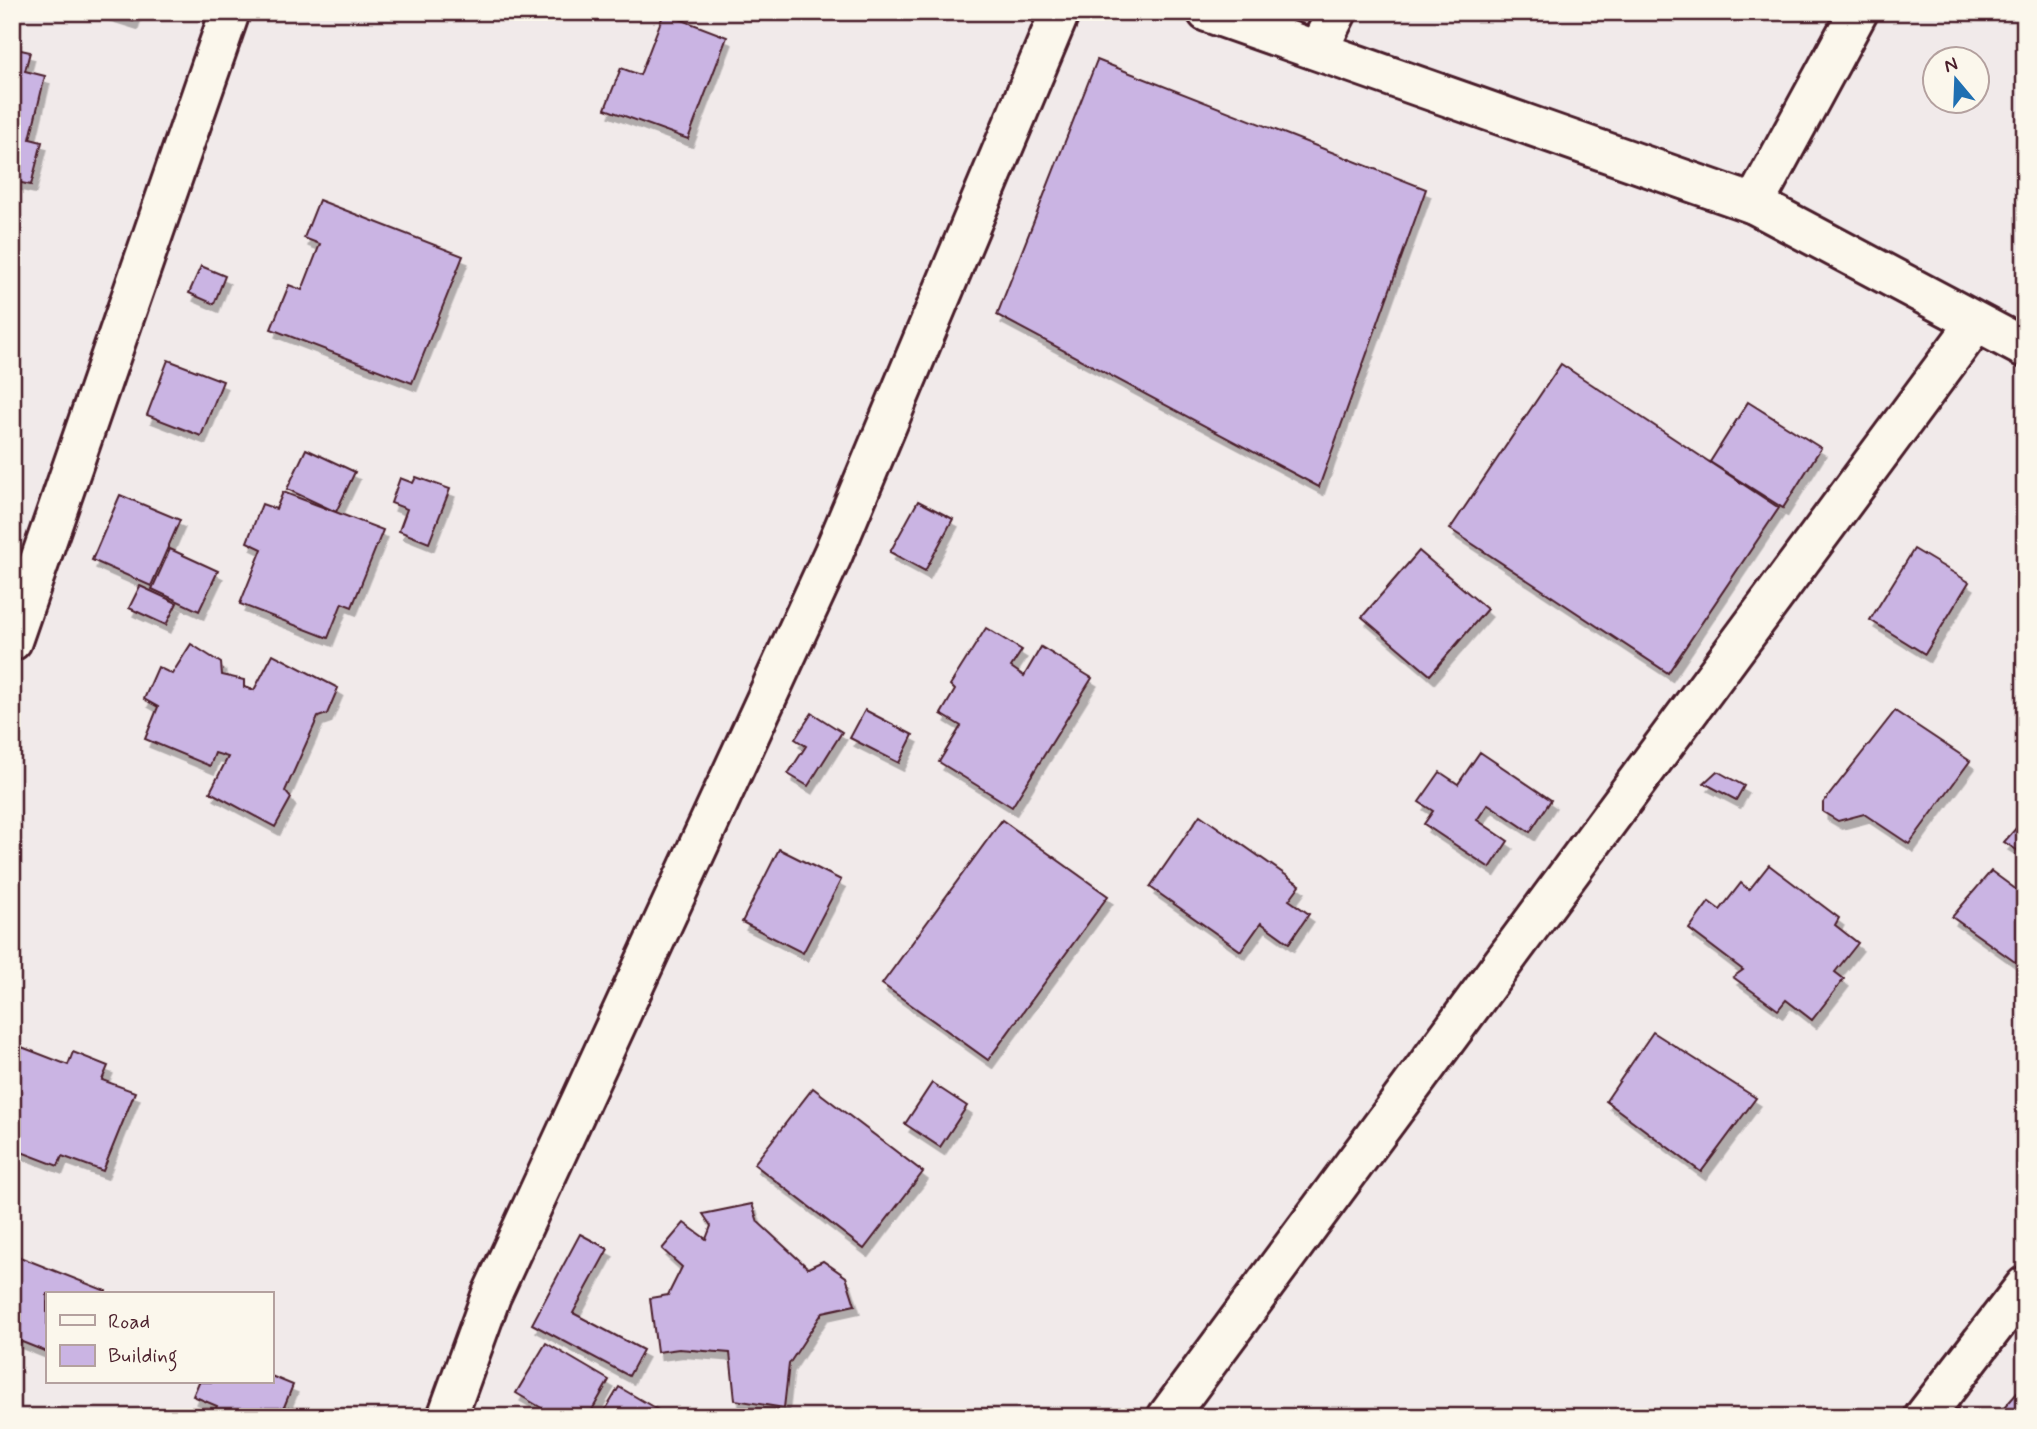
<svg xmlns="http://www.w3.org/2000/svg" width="2037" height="1429" font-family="Mynerve,sans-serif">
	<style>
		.building { fill: #cab4e3; stroke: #4a1f2b; stroke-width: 2; filter: url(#shadow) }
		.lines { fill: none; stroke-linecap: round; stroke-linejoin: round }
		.street-casing { stroke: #4a1f2b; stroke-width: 44 }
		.street { stroke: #fbf7ec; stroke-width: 38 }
	</style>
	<defs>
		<filter id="shadow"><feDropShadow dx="4.5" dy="8" stdDeviation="0" flood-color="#0004"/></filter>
	</defs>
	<rect width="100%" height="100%" fill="#f1eaea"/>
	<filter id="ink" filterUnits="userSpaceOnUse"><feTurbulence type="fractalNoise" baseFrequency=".0143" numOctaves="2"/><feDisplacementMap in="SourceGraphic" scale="14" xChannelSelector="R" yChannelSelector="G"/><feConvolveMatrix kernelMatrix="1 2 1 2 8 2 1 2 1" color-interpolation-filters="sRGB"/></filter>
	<g filter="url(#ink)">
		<g class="building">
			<polygon points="104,12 136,12 133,21"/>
			<polygon points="664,13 727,37 688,139 605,109 621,68 640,75"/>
			<polygon points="12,48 30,52 25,71 45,76 30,139 42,142 31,185 12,181"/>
			<polygon points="1097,60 1426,189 1319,487 997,315"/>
			<polygon points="319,200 463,256 412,383 271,329 289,285 302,290 320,244 304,238"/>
			<polygon points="201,266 225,276 214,304 189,293"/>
			<polygon points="168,360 223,381 201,436 147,415"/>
			<polygon points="1561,364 1779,508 1668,673 1450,529"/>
			<polygon points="1748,402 1821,448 1783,508 1710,462"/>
			<polygon points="306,449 355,472 336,512 287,489"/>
			<polygon points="416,477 450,489 429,543 399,531 407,509 391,503 400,478 413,483"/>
			<polygon points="283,492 383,530 352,607 342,603 328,638 240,604 262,549 247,542 262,504 276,509"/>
			<polygon points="120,495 180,520 151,586 92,560"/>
			<polygon points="918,501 953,519 925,571 890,552"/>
			<polygon points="170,549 218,571 199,611 152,589"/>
			<polygon points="1914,549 1969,582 1925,654 1870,620"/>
			<polygon points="1419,551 1487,609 1430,675 1362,617"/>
			<polygon points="140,586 177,603 166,625 129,608"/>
			<polygon points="986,628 1022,650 1011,667 1024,676 1041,647 1092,678 1012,807 939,762 961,726 941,714 955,690 950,685"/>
			<polygon points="191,644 221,663 222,675 244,680 244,687 254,690 273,654 338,688 327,714 318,717 285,791 291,798 275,827 210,792 228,757 215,753 210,766 145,739 158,707 144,699 158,667 172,674"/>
			<polygon points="865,710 913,735 899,763 850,738"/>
			<polygon points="1895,711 1970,761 1909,844 1864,814 1838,821 1823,812 1823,803"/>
			<polygon points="812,713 842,732 808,786 788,774 806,746 795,739"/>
			<polygon points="1480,752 1551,800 1530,832 1488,804 1477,820 1508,841 1490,868 1424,824 1433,811 1419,802 1440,772 1458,784"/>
			<polygon points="1717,771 1744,786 1736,800 1704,783"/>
			<polygon points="1200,815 1300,885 1289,900 1309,914 1289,943 1261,923 1241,951 1150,887"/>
			<polygon points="2025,818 2025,855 2004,842"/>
			<polygon points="1002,820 1108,896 988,1060 882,984"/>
			<polygon points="779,849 841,880 803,953 742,922"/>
			<polygon points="1769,865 1839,918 1835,925 1858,943 1835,972 1844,979 1812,1020 1786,1000 1778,1010 1733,977 1743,970 1689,929 1709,902 1720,910 1741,883 1749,890"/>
			<polygon points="1991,871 2025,896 2025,951 2015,962 1952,917"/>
			<polygon points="1653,1032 1756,1098 1701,1172 1606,1101"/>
			<polygon points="19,1046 68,1065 73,1052 108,1066 102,1080 135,1092 103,1171 62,1156 58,1166 16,1150 21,1138 12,1134 14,1087 12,1063"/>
			<polygon points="932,1083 967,1106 940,1147 905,1124"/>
			<polygon points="813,1088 923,1172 864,1249 754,1164"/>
			<polygon points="752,1204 758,1222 808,1268 823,1261 846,1277 855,1305 823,1312 789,1364 784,1408 735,1400 730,1353 679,1349 657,1352 650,1298 668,1295 682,1267 662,1249 684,1223 706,1239 711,1226 703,1214"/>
			<polygon points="580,1234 608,1249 573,1313 643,1350 629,1376 532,1324"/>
			<polygon points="12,1254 106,1291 105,1294 47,1294 47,1352 12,1338"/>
			<polygon points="546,1343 609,1380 588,1417 557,1417 516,1393"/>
			<polygon points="271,1376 293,1385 280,1417 212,1417 217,1406 193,1396 199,1382 271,1382"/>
			<polygon points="2025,1384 2025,1417 1996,1417"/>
			<polygon points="619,1387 670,1417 601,1417"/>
		</g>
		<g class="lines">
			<defs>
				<g id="street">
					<polyline points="1207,12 1754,204 2025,348"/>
					<polyline points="1318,50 1337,12"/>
					<polyline points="1754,204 1858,12"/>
					<polyline points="12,641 230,12"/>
					<polyline points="447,1417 491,1296 833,554 1060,12"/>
					<polyline points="1167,1417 1976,323"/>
					<polyline points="1924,1417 2025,1286"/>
				</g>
			</defs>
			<use href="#street" class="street-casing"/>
			<use href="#street" class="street"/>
		</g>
	</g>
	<rect width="2037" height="1429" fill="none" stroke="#fbf7ec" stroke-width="42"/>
	<rect x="21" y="21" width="1995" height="1387" fill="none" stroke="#4a1f2b" stroke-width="2.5" filter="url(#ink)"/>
	<rect x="46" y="1292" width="228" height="91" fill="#fbf7ec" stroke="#b4a19f" stroke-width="2"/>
	<rect x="60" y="1315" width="35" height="10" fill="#fbf7ec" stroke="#b4a19f" stroke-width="2"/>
	<text x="108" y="1328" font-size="21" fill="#4a1f2b">Road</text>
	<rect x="60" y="1345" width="35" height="21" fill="#cab4e3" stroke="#b4a19f" stroke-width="2"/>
	<text x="108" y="1362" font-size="21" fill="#4a1f2b">Building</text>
	<g transform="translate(1956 80) rotate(341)"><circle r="33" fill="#fbf7ec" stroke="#b4a19f" stroke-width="2"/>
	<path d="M0-5L12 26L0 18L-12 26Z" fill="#1f6fb2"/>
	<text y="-10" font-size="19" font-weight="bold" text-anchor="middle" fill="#4a1f2b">N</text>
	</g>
</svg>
